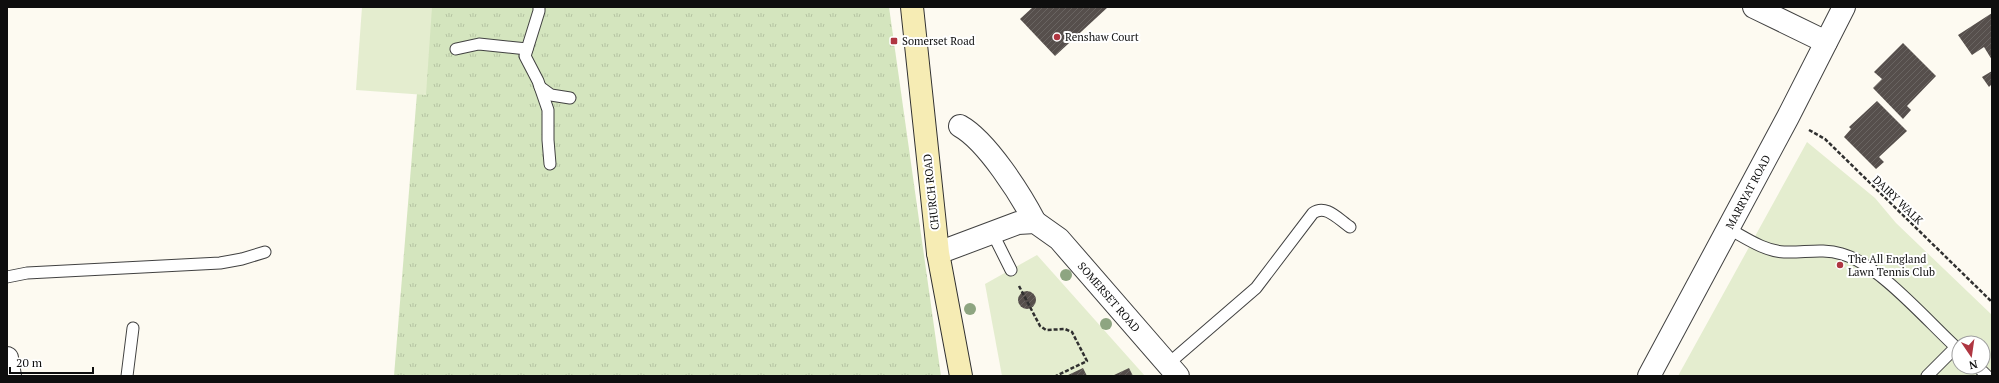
<svg xmlns="http://www.w3.org/2000/svg" width="1999" height="383" font-family="'PT Serif',serif">
	<style>
		.grass { fill: url(#grass-tufts) }
		.pitch { fill: #e4edcf; fill-rule: evenodd }
		.building { fill: url(#building-hatch) }
		.lines { fill: none; stroke-linecap: round; stroke-linejoin: round }
		.lane-casing { stroke: #414141; stroke-width: 13 }
		.street-casing { stroke: #414141; stroke-width: 24 }
		.secondary-casing { stroke: #303030; stroke-width: 24 }
		.path { stroke: #303030; stroke-width: 2.5; stroke-dasharray: 4 2; stroke-linecap: butt }
		.lane { stroke: #fff; stroke-width: 11 }
		.street { stroke: #fff; stroke-width: 22 }
		.secondary { stroke: #f6ecb4; stroke-width: 22 }
		.tree { fill: #8ea581 }
		.poi-dot { fill: #af3641; stroke: #fff; stroke-width: 1.5 }
		.labels { text-anchor: middle; dominant-baseline: central; stroke-width: 4; stroke-linejoin: round; paint-order: stroke }
		.poi-label { font-size: 11px; fill: #0e0e0e; stroke: #fff; text-anchor: start }
		.street-label { font-size: 11px; fill: #0e0e0e; stroke: #fff }
	</style>
	<defs>
		<pattern id="grass-tufts" width="24" height="20" patternUnits="userSpaceOnUse"><rect width="24" height="20" fill="#d4e5be"/><path d="M3 7l-1-3M5 7V3M7 7l1-3M15 17l-1-3M17 17v-4M19 17l1-3" fill="none" stroke="#b5c3a2"/></pattern>
		<pattern id="building-hatch" width="6" height="6" patternUnits="userSpaceOnUse"><rect width="6" height="6" fill="#564f4c"/><path d="M-1 1l2-2M0 6l6-6M5 7l2-2" fill="none" stroke="#696461"/></pattern>
	</defs>
	<rect width="100%" height="100%" fill="#fdfaf1"/>
	<polygon class="grass" points="424,7 889,7 941,376 394,376"/>
	<g class="pitch">
		<polygon points="362,7 432,7 426,95 356,90"/>
		<path d="M1807,142L1875,198L1896,223L1992,315V376H1678ZM1959,343H1983V367H1959Z"/>
		<polygon points="1037,255 1145,376 1002,376 985,284"/>
	</g>
	<g class="building">
		<polygon points="1033,7 1108,7 1055,56 1020,19"/>
		<polygon points="1992,13 1992,60 1984,47 1972,55 1958,35"/>
		<polygon points="1903,43 1936,76 1907,106 1911,110 1903,119 1873,88 1882,79 1874,72"/>
		<polygon points="1992,71 1992,84 1989,87 1982,77"/>
		<polygon points="1877,101 1907,131 1879,157 1884,162 1876,169 1844,137 1851,129 1849,127"/>
		<circle cx="1027" cy="300" r="9"/>
		<polygon points="1083,368 1087,376 1066,376"/>
		<polygon points="1129,368 1133,376 1112,376"/>
	</g>
	<g class="lines">
		<defs>
			<g id="lane">
				<polyline points="539,7 539,11 525,56 538,81 548,110 548,140 550,164"/>
				<polyline points="456,49 479,44 527,49"/>
				<polyline points="540,87 551,95 570,98"/>
				<path d="M1729,229C1746,238 1764,251 1784,252C1804,253 1822,248 1842,254C1879,264 1929,323 1959,350"/>
				<polyline points="992,232 1011,270"/>
				<polyline points="7,277 27,273 220,263 242,259 265,252"/>
				<path d="M1168,364L1256,288L1313,213C1326,204 1338,219 1350,227"/>
				<polyline points="1978,367 1987,376"/>
				<polyline points="127,376 133,328"/>
				<polyline points="1927,376 1956,347"/>
			</g>
			<g id="street">
				<polyline points="1754,7 1826,42"/>
				<path d="M960,126C987,141 1021,195 1035,222"/>
				<polyline points="938,253 1018,223 1035,222 1059,239 1178,376"/>
				<polyline points="7,358 10,376"/>
				<polyline points="1649,376 1788,117 1844,7"/>
			</g>
			<polyline id="secondary" points="912,7 938,253 961,376"/>
		</defs>
		<use href="#lane" class="lane-casing"/>
		<use href="#street" class="street-casing"/>
		<use href="#secondary" class="secondary-casing"/>
		<g class="path">
			<polyline points="1809,130 1825,139 1992,302"/>
			<polyline points="1019,286 1040,326 1046,330 1065,329 1072,332 1087,361 1056,376"/>
		</g>
		<use href="#lane" class="lane"/>
		<use href="#street" class="street"/>
		<use href="#secondary" class="secondary"/>
	</g>
	<g class="tree">
		<circle cx="1066" cy="275" r="6"/>
		<circle cx="970" cy="309" r="6"/>
		<circle cx="1106" cy="324" r="6"/>
	</g>
	<g class="poi-dot">
		<circle cx="1057" cy="37" r="4"/>
		<rect x="890" y="37" width="8" height="8" rx="2"/>
		<circle cx="1840" cy="265" r="4"/>
	</g>
	<g class="labels">
		<g class="poi-label">
			<text x="1065" y="37">Renshaw Court</text>
			<text x="902" y="41">Somerset Road</text>
			<text x="1848" y="259">The All England<tspan x="1848" dy="13">Lawn Tennis Club</tspan></text>
		</g>
		<g class="street-label">
			<text transform="translate(931 192) rotate(-96)">CHURCH ROAD</text>
			<text transform="translate(1748 192) rotate(-62)">MARRYAT ROAD</text>
			<text transform="translate(1898 200) rotate(44)">DAIRY WALK</text>
			<text transform="translate(1109 297) rotate(49)">SOMERSET ROAD</text>
		</g>
	</g>
	<rect width="1999" height="383" fill="none" stroke="#0e0e0e" stroke-width="16"/>
	<g transform="translate(1971 355) rotate(167)"><circle r="19" fill="#ffffff" stroke="#9f9f9f"/>
	<path d="M0-3L7 15L0 10L-7 15Z" fill="#af3641"/>
	<text y="-6" font-size="11" font-weight="bold" text-anchor="middle" fill="#0e0e0e">N</text>
	</g>
	<path d="M10 367v6h83v-6" fill="none" stroke="#0e0e0e" stroke-width="2"/>
	<text x="16" y="367" font-size="12" fill="#0e0e0e" stroke="#ffffff" stroke-width="3" paint-order="stroke">20 m</text>
</svg>
